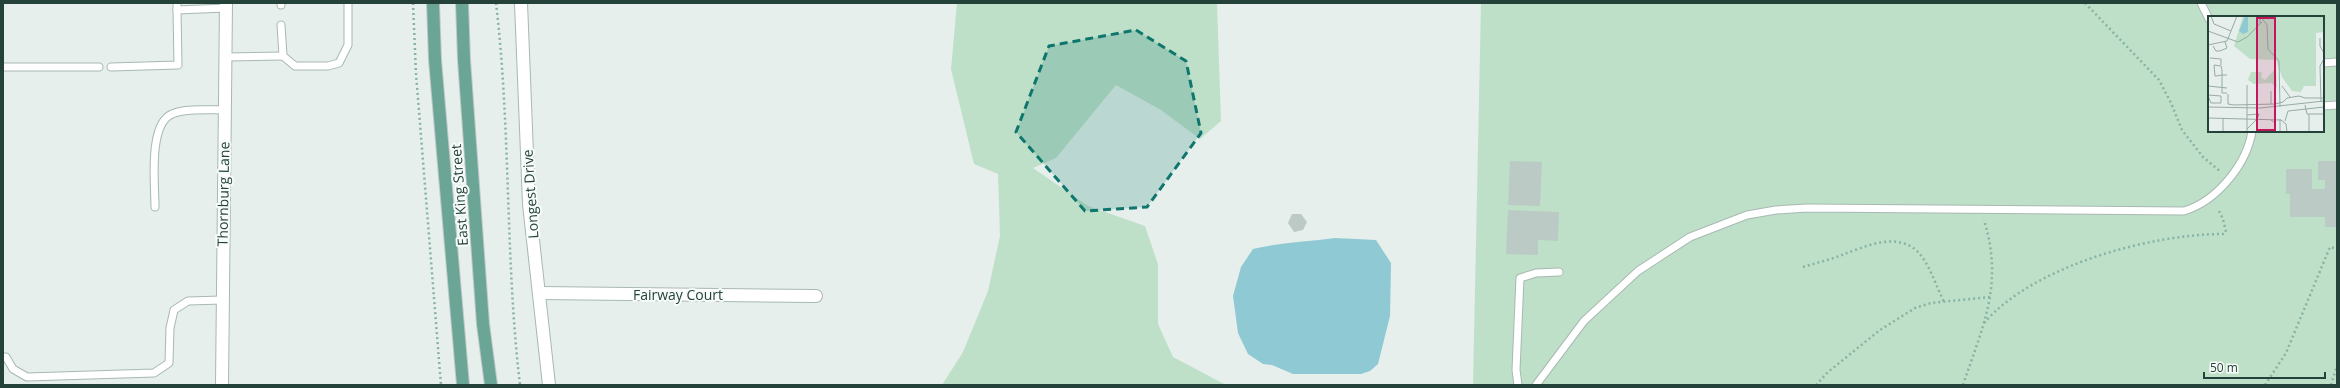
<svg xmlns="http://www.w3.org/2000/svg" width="2340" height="388" font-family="'Open Sans',sans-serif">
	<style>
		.green { fill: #bfe0c8; fill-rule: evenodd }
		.water { fill: #8ec9d4 }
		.building { fill: #bbcac4 }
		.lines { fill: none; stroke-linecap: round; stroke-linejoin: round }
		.service-casing { stroke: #a8b8b2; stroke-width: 9 }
		.minor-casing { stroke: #a8b8b2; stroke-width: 14 }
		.primary-casing { stroke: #c2cac8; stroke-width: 14 }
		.path { stroke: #86b3a5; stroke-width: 2.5; stroke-dasharray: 2 3; stroke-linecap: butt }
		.service { stroke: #fff; stroke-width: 7 }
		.minor { stroke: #fff; stroke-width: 12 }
		.primary { stroke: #6aa596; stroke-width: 12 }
		.marked { fill: #0f766e; fill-opacity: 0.2; stroke: #0f766e; stroke-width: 3; stroke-dasharray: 8 5; stroke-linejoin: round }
		.labels { text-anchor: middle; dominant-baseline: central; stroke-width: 4; stroke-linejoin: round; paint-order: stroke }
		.street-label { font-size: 14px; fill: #24423a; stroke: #f7fbf9 }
		.inset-road { fill: none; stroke: #98aaa4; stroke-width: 1 }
		.view { fill: #c2185b; fill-opacity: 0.15; stroke: #c2185b; stroke-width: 2 }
		.inset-edge { fill: none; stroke: #24423a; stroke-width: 2 }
	</style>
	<rect width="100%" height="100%" fill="#e6efeb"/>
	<g class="green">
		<polygon points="957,3 1217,3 1221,121 1200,139 1161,110 1116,85 1056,158 1033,168 1088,206 1145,226 1158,264 1158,324 1173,357 1226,385 942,385 963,352 988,291 1000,236 998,174 974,164 951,69"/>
		<path d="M1481,3H2337V385H1473ZM2209,17H2323V131H2209Z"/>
	</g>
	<path class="water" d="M1335,238L1376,240L1391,263L1390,316L1378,364L1370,371L1361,374H1293L1272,365L1263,364L1248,354L1238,333L1233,296L1241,267L1253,249C1281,242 1308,242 1335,238Z"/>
	<g class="building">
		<polygon points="1510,161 1542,162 1540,206 1508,205"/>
		<polygon points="2318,161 2337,161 2337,227 2325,227 2325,217 2290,217 2290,194 2286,194 2286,169 2312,169 2312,189 2325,189 2325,180 2318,180"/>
		<polygon points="1508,210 1559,212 1558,241 1538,240 1538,255 1506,254"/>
		<polygon points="1292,214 1301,214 1307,222 1303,230 1294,232 1288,223"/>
	</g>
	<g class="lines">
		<defs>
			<g id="service">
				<polyline points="177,3 177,10 226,8"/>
				<polyline points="2201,3 2209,19"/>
				<polyline points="281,5 281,3"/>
				<polyline points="281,25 283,56 295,66 328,66 339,63 348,45 348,3"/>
				<polyline points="226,57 283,56"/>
				<polyline points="2323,63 2337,62"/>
				<polyline points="3,67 99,67"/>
				<polyline points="111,67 178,65 177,10"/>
				<polyline points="2323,106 2337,105"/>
				<path d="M155,207C155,185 148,124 172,114C185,108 210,110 224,110"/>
				<polyline points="3,357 6,357 13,369 27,377 154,373 169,363 170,328 174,310 188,301 222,300"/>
				<polyline points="1518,385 1516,370 1520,278 1536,273 1559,272"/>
				<path d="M1536,385L1584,321L1638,271L1690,237L1747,215L1776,210L1807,208L2184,211C2217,201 2247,164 2252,131"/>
			</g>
			<g id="minor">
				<polyline points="521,3 529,204 549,385"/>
				<polyline points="539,293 816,296"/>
				<polyline points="222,385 226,3"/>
			</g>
			<g id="primary">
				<polyline points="433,3 435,60 463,385"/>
				<polyline points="462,3 464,60 483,324 491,385"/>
			</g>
		</defs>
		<use href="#service" class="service-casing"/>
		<use href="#minor" class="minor-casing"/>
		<use href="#primary" class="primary-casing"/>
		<g class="path">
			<polyline points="413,3 416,74 441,385"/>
			<path d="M496,3C511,130 505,258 520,385"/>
			<polyline points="2085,3 2159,80 2171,103 2182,130 2203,157 2221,172"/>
			<path d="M1803,267C1816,263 1829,260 1842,255C1864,247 1894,232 1916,250C1929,262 1936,286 1944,302"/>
			<path d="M1984,323C2033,266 2150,234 2223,234L2226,232L2223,219L2218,209"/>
			<polyline points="1816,385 1828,372 1880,330 1915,308 1931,303 1990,297"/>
			<path d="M1963,385C1983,325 2004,285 1984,220"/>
			<polyline points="2265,385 2286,353 2330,247 2337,249"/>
			<polyline points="2331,385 2337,366"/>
		</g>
		<use href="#service" class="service"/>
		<use href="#minor" class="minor"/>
		<use href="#primary" class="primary"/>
	</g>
	<path class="marked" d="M1136,30L1186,61L1201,133L1147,207L1085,211L1016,132L1049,46Z"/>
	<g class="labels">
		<g class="street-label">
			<text transform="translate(223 194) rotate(-89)">Thornburg Lane</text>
			<text transform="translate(530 194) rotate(-94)">Longest Drive</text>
			<text transform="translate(459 195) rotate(-94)">East King Street</text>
			<text x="678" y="294">Fairway Court</text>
		</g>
	</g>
	<g transform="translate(2208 16)">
		<rect width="116" height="116" fill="#e6efeb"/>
		<path d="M35,0H116V16L108,17V70H96L93,76L84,75L74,61L68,44L42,43L26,30ZM68,52L69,72L63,67L46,68L40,64L43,56H54L53,61L57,64Z" fill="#bfe0c8"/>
		<path d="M37,0H40V16L35,18L31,15Z" fill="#8ec9d4"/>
		<path class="inset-road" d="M3,0L6,8L23,15M54,6L52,8V0L59,9L60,33L71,45L72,91M0,15L30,26L39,21L52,8M112,22V30L116,37M0,29L19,25L29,0M5,30L8,35H12L19,32L17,26M2,42L13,43V49M39,69V116M0,70L19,72M74,70L82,81M19,77H14V54L13,50L6,49L7,60H8L14,59H19M20,78V88L26,89L67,88L75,86L79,82L91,80L97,82H116M0,79L13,80V87H3L0,80M113,86L112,50L116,43M63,88V75M97,89L99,98H116M0,91L52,92L116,85M101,98V116M39,99L51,98L50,101M0,102L73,104L78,108L79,116M15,102V116M72,103V116M63,104L67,107L66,116M77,105L80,95L116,91M39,113L49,103"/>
		<path class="view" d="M49,2H67V114H49Z"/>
		<rect width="116" height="116" class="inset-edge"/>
	</g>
	<rect width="2340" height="388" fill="none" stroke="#24423a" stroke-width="8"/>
	<path d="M2204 372v6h121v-6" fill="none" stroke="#24423a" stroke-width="2"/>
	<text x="2210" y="372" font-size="12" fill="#24423a" stroke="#f7fbf9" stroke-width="3" paint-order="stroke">50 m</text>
</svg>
